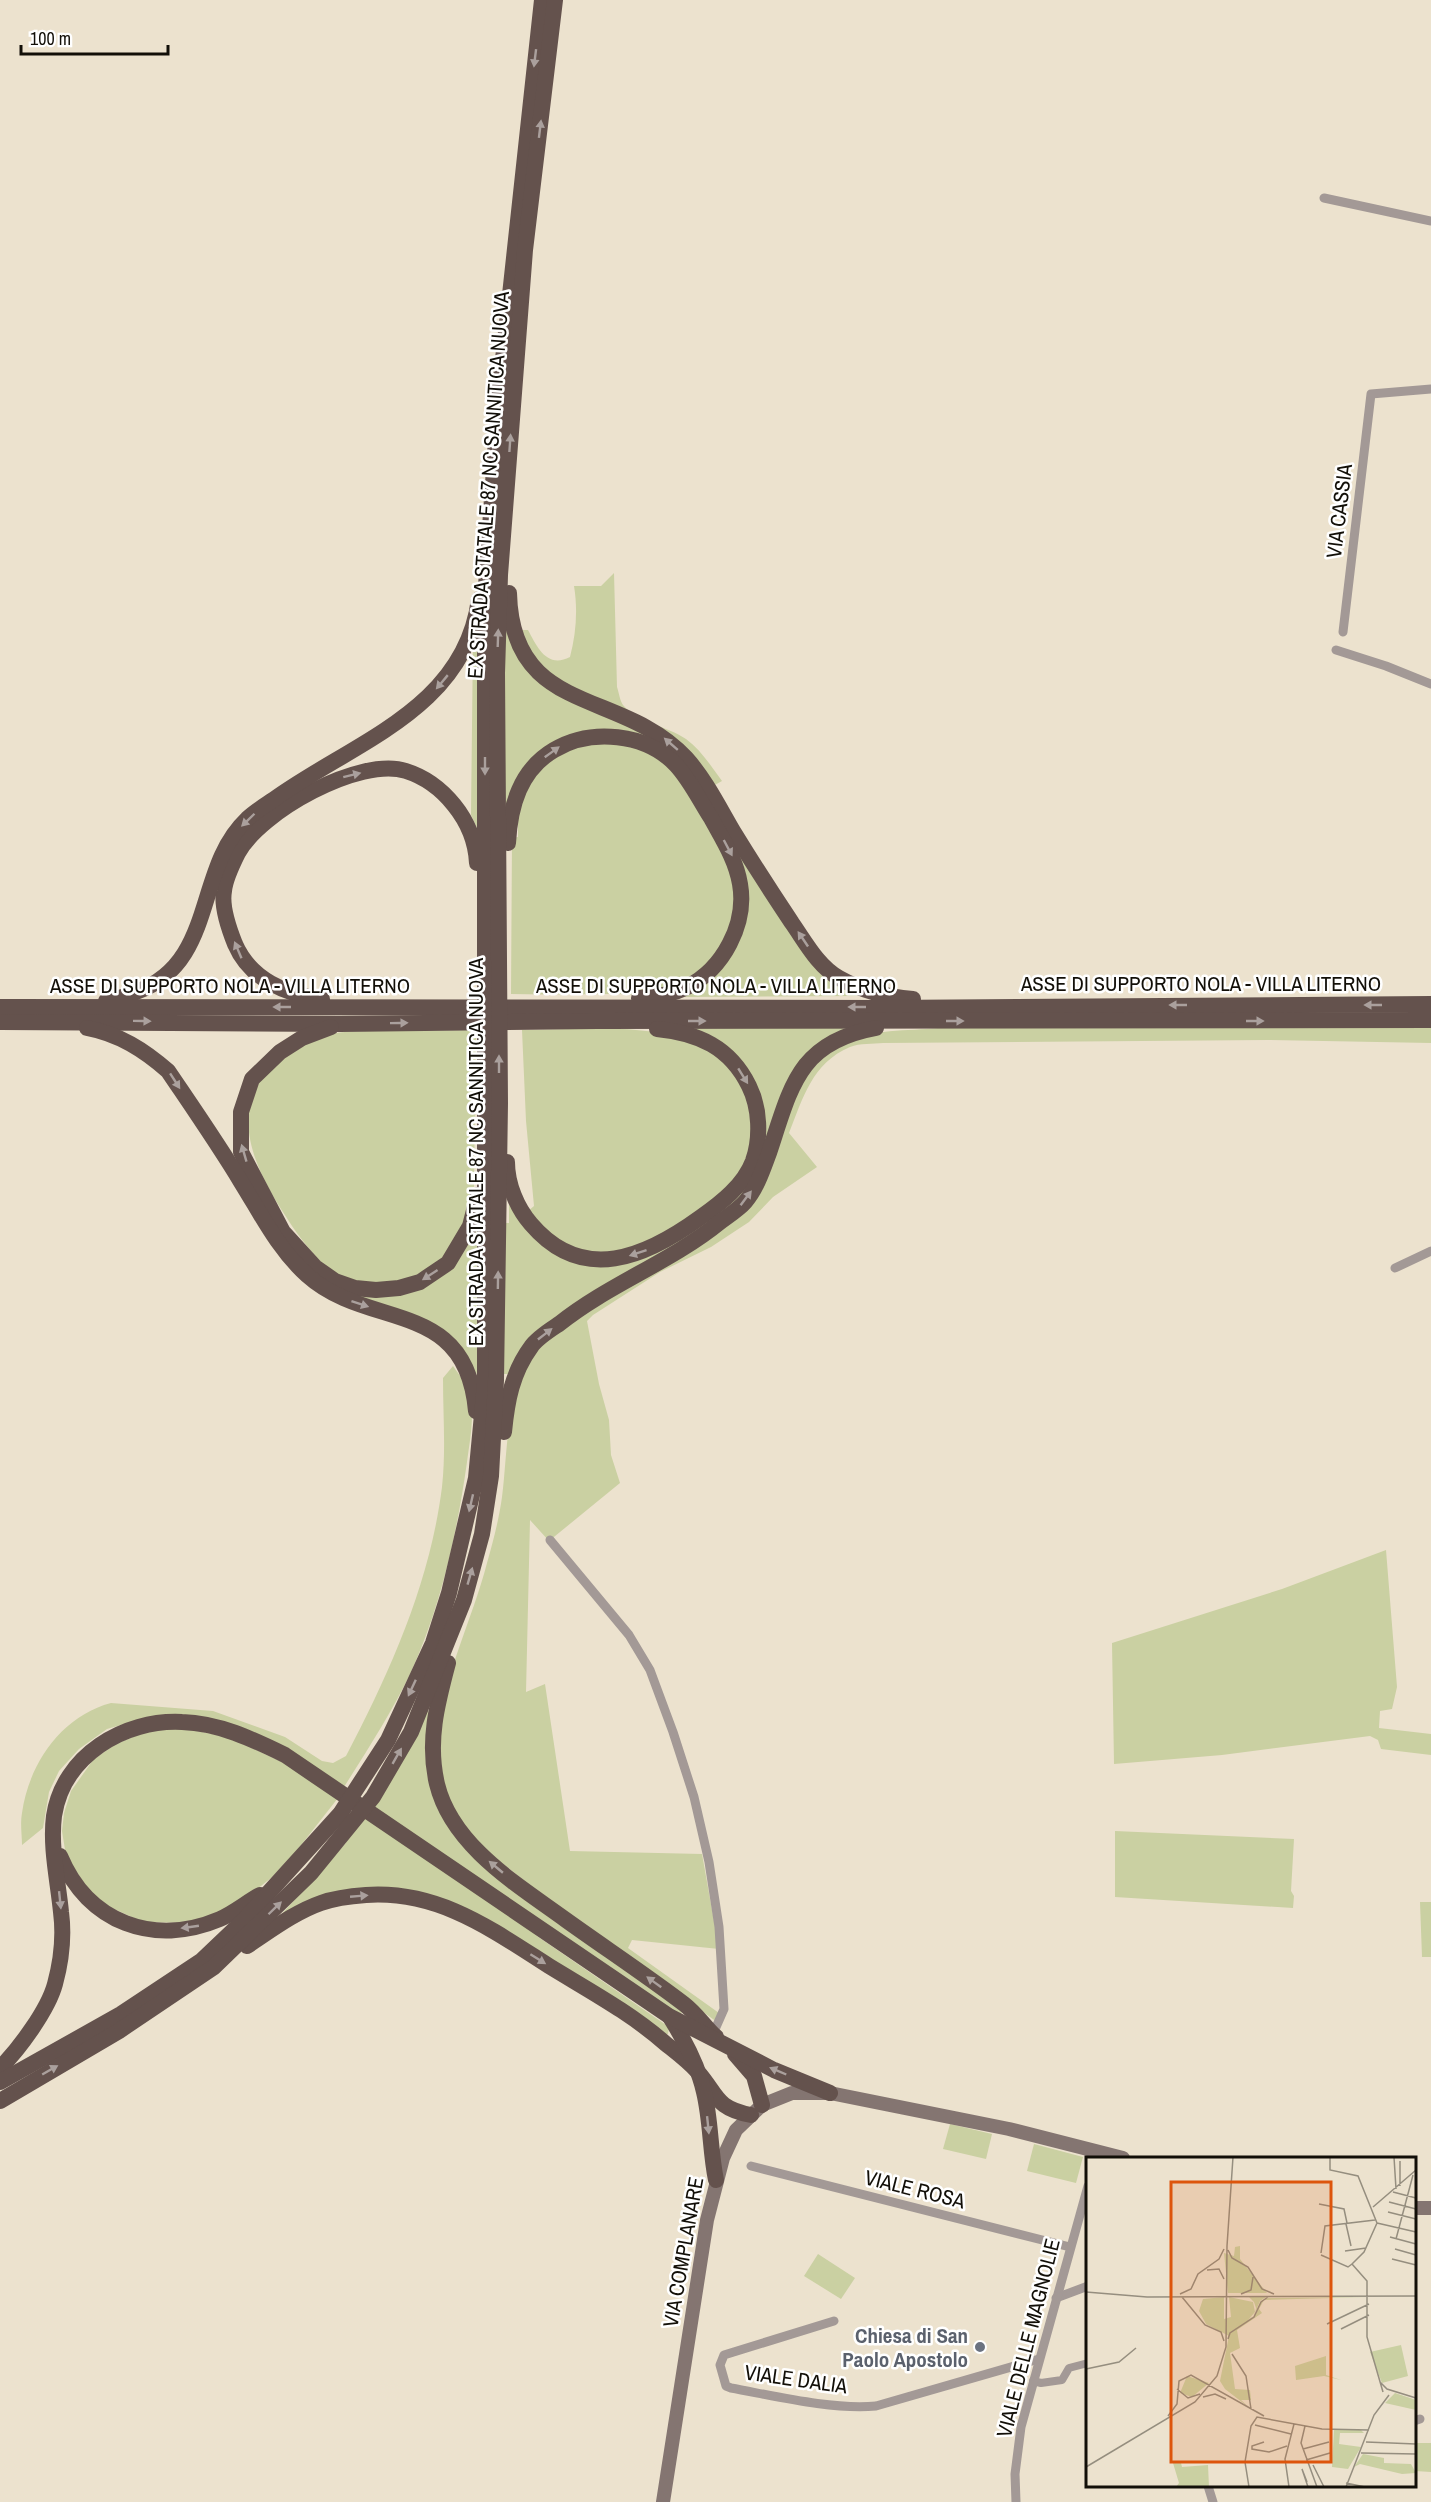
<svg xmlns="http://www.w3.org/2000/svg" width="1431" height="2502" font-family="'Archivo Narrow',sans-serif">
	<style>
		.green { fill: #cad0a2 }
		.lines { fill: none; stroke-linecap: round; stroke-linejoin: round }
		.pedestrian { stroke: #a39996; stroke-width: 8 }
		.minor { stroke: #a39996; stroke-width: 9 }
		.secondary { stroke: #847571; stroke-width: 14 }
		.trunk { stroke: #64524d; stroke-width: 16 }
		.oneway { fill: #aaa09d }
		.worship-dot { fill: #6b7280; stroke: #fff; stroke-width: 2 }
		.labels { text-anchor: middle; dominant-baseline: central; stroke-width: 5; stroke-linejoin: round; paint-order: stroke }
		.street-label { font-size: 21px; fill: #120f08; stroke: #fff }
		.worship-label { font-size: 21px; font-weight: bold; fill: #5b616d; stroke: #fff; text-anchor: end }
		.inset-road { fill: none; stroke: #958e7f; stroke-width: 1.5 }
		.view { fill: #dd550c; fill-opacity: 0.15; stroke: #dd550c; stroke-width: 3 }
		.inset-edge { fill: none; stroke: #120f08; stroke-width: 3 }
	</style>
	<rect width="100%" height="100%" fill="#ece2ce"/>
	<g class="green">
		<path d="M614,573L617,687C619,693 620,701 623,705C638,723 667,726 686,739C701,750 711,766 722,781L704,791L799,944L817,965L858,996L680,997V994C742,966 762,904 731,844C722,826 711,810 701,793L691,798C705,820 723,843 732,869C749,923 713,983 657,993C642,996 627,994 611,994C578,994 545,995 511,994L512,838L518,837V808H478V830L471,815L473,639L509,630H528C537,647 547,669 570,657C576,634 578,610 574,586H601Z"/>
		<path d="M695,1028H849C767,1064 787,1131 744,1193C731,1212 710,1224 690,1235L697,1244C723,1229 748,1209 763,1181C789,1133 785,1069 843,1042C871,1029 908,1031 938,1028H1431V1043L1267,1040L883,1043C873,1044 860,1043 850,1047C812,1063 803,1098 789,1133L817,1167L773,1197L749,1222L711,1247L660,1272L593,1315L587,1321L599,1384L609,1420L611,1455L620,1483L549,1541L530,1520L526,1692L545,1684L570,1851L702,1854L719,1949L632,1940L628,1948L719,2013L717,2022C653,1976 588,1931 526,1882C504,1864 479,1848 463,1824C449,1804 439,1776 437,1752C434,1697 473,1619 487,1563C493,1542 499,1519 502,1497C507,1459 506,1406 524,1372L514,1367L510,1374H477C470,1364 464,1352 456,1343C419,1301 354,1308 313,1272L322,1263C302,1242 291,1225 276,1201C252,1160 232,1112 268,1070C284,1052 302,1041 325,1035C346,1030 368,1031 389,1031C418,1031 447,1030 476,1030L474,1187L470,1188L468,1222L509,1223V1194L520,1218L534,1206L526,1121L522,1030C573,1030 629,1024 678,1037C744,1053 775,1120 737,1179C724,1198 699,1212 680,1224L688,1233C710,1218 732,1205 747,1182C783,1129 757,1050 695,1031Z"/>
		<path d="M453,1366C457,1372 463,1379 466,1385C477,1406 470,1439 467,1462C457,1533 441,1606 411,1672C392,1712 368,1749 344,1787L257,1737L142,1719L107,1729L79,1749L59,1771L49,1792L43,1828L22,1845C22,1835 20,1823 22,1813C29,1763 62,1716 111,1703L213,1711L285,1737L322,1761L333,1763L346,1756C390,1672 430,1583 442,1487C446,1450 443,1415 443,1378Z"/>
		<polygon points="1386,1550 1397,1687 1392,1709 1380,1711 1379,1728 1431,1734 1431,1755 1381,1749 1378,1740 1370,1736 1222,1755 1114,1764 1112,1643 1282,1589"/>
		<polygon points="428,1709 455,1830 682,2010 681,2015 534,1934 669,2027 668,2034 665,2035 413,1892 279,1917 345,1844"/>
		<polygon points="181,1728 228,1737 284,1763 338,1798 294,1854 271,1878 241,1902 194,1923 143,1922 96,1901 66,1856 62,1831 64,1813 71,1791 93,1760 114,1745 147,1731"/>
		<polygon points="1115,1831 1294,1839 1291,1891 1294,1896 1293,1908 1115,1897"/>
		<polygon points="1420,1902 1431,1902 1431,1957 1422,1957"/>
		<polygon points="950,2124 992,2134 986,2159 943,2149"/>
		<polygon points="1034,2144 1083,2157 1076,2183 1027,2171"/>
		<polygon points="818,2254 855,2278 841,2299 804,2276"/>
		<polygon points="1415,2443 1431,2443 1431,2472 1415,2471"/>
	</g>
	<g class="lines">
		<polyline class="pedestrian" points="1033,2381 1041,2383 1062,2380 1069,2368 1088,2363"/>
		<g class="minor">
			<polyline points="1324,198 1431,221"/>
			<polyline points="1343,632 1371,394 1431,389"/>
			<polyline points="1336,650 1386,666 1431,684"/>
			<polyline points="1395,1268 1431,1251"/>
			<polyline points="550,1540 629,1635 650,1670 673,1732 694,1797 709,1862 719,1927 724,2009 713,2034"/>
			<polyline points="751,2166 1070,2247"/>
			<polyline points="1056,2298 1088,2286"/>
			<path d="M834,2321L724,2355L720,2365L726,2386L731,2388C775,2396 832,2410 876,2406L1039,2359"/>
			<polyline points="1414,2421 1420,2419"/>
			<polyline points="1208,2486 1213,2502"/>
			<polyline points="1016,2502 1015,2474 1021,2427 1088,2186"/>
		</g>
		<g class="secondary">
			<polyline points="1414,2208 1431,2208"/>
			<polyline points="663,2502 707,2220 723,2158 736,2130 762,2105 792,2093 830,2093 1009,2129 1123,2158"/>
		</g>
		<g class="trunk">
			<path d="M509,593C512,717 622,688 686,758C705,779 719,807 733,831C752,862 772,893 792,923C806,943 818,966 839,978C862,991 887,997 913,999"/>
			<path d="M508,843C510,806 520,770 554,750C591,728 646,733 676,765C690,780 700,801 711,818C723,840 736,860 740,884C747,924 723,969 687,987C672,995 656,996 639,998"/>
			<path d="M322,999C286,995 250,979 235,944C229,929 221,907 224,891C225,880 233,863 238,853C260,812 360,756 406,771C425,777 442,790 454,805C467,821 476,842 477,863"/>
			<path d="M106,1001C116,1000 126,996 136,992C217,963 194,869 247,819C254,812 264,806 273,800C351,743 465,710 479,599"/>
			<polyline points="0,1007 886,1008 1431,1004"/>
			<polyline points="0,1022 340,1024 597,1021 1431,1020"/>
			<polyline points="331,1027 302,1038 280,1052 252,1079 241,1112 241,1152 283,1232 315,1267 335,1281 355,1288 376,1290 399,1288 420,1282 448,1263 470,1226 478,1195"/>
			<path d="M87,1028C119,1034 144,1050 168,1071C193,1108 218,1144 241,1182C261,1214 278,1249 307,1275C369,1331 466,1297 476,1411"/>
			<path d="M507,1162C507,1184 517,1208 531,1224C583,1285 646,1257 701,1217C721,1203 744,1185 753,1161C761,1138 760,1108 749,1086C730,1047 698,1033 657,1029"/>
			<path d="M504,1432C507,1401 512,1373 531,1347C537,1338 550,1330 559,1324C609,1284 671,1262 720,1222C728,1216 739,1209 745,1202C757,1188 763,1169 769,1153C791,1087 798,1042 876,1028"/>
			<path d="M448,1663C437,1704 427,1742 437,1784C452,1846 518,1885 566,1920C605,1948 646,1975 684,2004C697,2014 705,2027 716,2037"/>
			<path d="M60,1856C88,1923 154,1947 220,1919C234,1913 247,1902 260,1895"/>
			<path d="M247,1946C270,1931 295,1912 321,1903C335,1898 352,1896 366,1895C438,1890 491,1929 549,1966C588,1990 631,2013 666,2044C676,2052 688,2061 697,2071C718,2094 714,2108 751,2115"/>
			<path d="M670,2017C685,2041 698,2065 704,2092C711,2121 710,2151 716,2180"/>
			<polyline points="735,2054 754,2076 762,2105"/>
			<path d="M0,2068C19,2049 48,2010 55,1984C61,1962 64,1935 61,1912C58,1881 50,1847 54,1816C63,1756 124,1719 182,1722C219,1723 252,1739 285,1755L669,2016L774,2070L830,2093"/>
			<polyline points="0,2082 121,2014 201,1961 242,1922 340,1814 388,1740 433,1643 449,1593 476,1478 485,1383 485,601 499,396 542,0"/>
			<polyline points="0,2101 119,2031 214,1967 311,1873 373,1797 411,1732 464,1600 482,1534 491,1476 496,1380 500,1103 497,673 500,575 525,250 555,0"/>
		</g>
	</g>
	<defs><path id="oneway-solid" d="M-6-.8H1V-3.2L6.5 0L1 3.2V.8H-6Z" transform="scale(1.5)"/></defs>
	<g class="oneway">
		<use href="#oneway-solid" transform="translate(535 58) rotate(97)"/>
		<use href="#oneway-solid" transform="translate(540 129) rotate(-83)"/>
		<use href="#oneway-solid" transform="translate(510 443) rotate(-86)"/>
		<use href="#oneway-solid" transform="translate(498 638) rotate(-88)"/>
		<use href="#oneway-solid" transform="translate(442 682) rotate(130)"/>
		<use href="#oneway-solid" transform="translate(671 744) rotate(-139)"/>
		<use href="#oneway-solid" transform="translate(552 752) rotate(-36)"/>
		<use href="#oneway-solid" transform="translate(485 766) rotate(90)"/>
		<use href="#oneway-solid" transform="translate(352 775) rotate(-14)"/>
		<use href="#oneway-solid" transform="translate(248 820) rotate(136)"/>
		<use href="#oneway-solid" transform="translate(728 848) rotate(62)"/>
		<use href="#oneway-solid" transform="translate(803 939) rotate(-124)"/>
		<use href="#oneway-solid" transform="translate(238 950) rotate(-113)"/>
		<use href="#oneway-solid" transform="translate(1178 1005) rotate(180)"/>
		<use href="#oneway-solid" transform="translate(1373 1005) rotate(180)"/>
		<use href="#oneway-solid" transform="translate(282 1007) rotate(180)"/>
		<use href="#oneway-solid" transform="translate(857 1007) rotate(-180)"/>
		<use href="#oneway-solid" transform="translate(142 1021) rotate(1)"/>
		<use href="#oneway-solid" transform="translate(697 1021)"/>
		<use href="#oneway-solid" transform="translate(955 1021)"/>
		<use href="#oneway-solid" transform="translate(1255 1021)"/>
		<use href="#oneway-solid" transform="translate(399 1023) rotate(-1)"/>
		<use href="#oneway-solid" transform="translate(499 1064) rotate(-90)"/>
		<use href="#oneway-solid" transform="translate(743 1076) rotate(58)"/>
		<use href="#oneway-solid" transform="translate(175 1081) rotate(57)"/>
		<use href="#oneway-solid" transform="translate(244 1153) rotate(-106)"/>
		<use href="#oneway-solid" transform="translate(746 1198) rotate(-53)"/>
		<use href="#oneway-solid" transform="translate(638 1253) rotate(162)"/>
		<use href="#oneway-solid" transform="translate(430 1275) rotate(147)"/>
		<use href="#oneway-solid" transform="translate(498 1280) rotate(-89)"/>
		<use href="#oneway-solid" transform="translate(360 1304) rotate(18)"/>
		<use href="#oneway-solid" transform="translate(545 1334) rotate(-38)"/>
		<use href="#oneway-solid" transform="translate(471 1503) rotate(103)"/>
		<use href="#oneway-solid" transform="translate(470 1576) rotate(-74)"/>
		<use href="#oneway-solid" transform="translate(412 1688) rotate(115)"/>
		<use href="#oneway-solid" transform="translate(397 1756) rotate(-60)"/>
		<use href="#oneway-solid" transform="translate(496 1867) rotate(-140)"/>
		<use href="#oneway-solid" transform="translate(359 1896) rotate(-5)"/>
		<use href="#oneway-solid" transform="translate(60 1900) rotate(84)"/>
		<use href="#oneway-solid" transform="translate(275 1908) rotate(-44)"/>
		<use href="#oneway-solid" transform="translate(190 1927) rotate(172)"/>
		<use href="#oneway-solid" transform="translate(538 1959) rotate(32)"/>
		<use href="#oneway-solid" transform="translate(654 1982) rotate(-144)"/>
		<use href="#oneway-solid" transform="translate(50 2070) rotate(-30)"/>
		<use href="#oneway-solid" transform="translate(778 2071) rotate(-157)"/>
		<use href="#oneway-solid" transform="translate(708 2125) rotate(84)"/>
	</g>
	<circle class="worship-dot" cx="980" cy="2347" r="6"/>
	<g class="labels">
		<g class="street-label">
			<text transform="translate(488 485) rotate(-86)">EX STRADA STATALE 87 NC SANNITICA NUOVA</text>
			<text transform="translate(1339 511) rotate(-83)">VIA CASSIA</text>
			<text x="1201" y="983">ASSE DI SUPPORTO NOLA - VILLA LITERNO</text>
			<text x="230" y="985">ASSE DI SUPPORTO NOLA - VILLA LITERNO</text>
			<text x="716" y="985">ASSE DI SUPPORTO NOLA - VILLA LITERNO</text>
			<text transform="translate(475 1152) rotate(-90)">EX STRADA STATALE 87 NC SANNITICA NUOVA</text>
			<text transform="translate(915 2189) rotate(14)">VIALE ROSA</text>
			<text transform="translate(683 2252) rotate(-80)">VIA COMPLANARE</text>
			<text transform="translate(1028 2338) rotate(-76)">VIALE DELLE MAGNOLIE</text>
			<text transform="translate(796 2379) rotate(8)">VIALE DALIA</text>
		</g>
		<g class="worship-label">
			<text x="968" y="2335">Chiesa di San<tspan x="968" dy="24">Paolo Apostolo</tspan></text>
		</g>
	</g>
	<g transform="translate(1086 2157)">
		<rect width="330" height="330" fill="#ece2ce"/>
		<path d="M154,89V102L181,136H142L138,96L148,99L149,90ZM138,140V162L145,160L143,140L167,145L169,155L162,163L169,157L170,151L168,145L163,140H180L174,144L169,156L163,164L170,157L175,144L182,141L282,140L178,143L173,152L176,156L151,173L154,191L144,196L149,232L164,233L165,243H155L165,252L139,232L134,224L143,179L120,167L113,154L117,142ZM315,188L322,219L296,226L284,195ZM240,199V218L255,223L238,219L210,223L209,209ZM101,219L123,226L106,240L94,236ZM309,236L330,243V253L299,246ZM248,273H275L278,276H254L253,287L275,290L262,312L246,310ZM277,297L298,301V306L325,307L330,316L316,317L274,307L268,310ZM87,306H95L96,310L122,308L123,330H90L93,326Z" fill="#cad0a2"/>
		<path class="inset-road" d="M244,0V13L272,19L291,66M308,0L310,32M314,4V29M307,35L330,41M303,45L330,52M233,47L258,52L261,66M287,50L330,13M302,55L330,62M291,66L278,95L266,107L281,124V180L297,235M291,66L330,75M260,67L265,89M304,80L330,87M310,82L327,18M309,92L330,98M142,93L146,101L162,110L176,132L188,137M259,94L280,91M235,96L239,69L289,63M235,98L262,110L266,107M306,102L330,108M121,113L133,112L138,122M0,135L61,140L330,139M94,137L105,132L112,117L133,102L138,92M155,137L165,133L167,120M96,140L119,168L135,175L138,184M241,167L283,147M255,172L283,158M142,182L144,176L168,160L175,145L182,140M146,197L160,219L165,252M0,212L33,205L50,191M294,225L301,232L330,241M91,232L102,241L114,237M117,240L129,237L140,242M82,259L91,247L93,224L105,218L178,259M169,268L205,277M219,269L215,286L231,330M178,285L166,289V292L183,295L201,289M280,285L330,287M217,292L243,285M275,296L330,297M220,303L244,296M227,308L238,330M0,310L109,245L131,219L140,190L141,89L147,0M221,325L216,312L222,330M260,326L279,330M163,330L159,305L165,269L171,260L236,272L283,273M203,330L199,302L208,267M260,330L288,258L303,238"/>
		<path class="view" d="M85,25H245V305H85Z"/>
		<rect width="330" height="330" class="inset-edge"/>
	</g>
	<path d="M21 45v9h147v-9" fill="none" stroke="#120f08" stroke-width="3"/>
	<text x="30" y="45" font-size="18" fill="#120f08" stroke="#ffffff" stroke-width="4.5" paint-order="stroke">100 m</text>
</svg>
